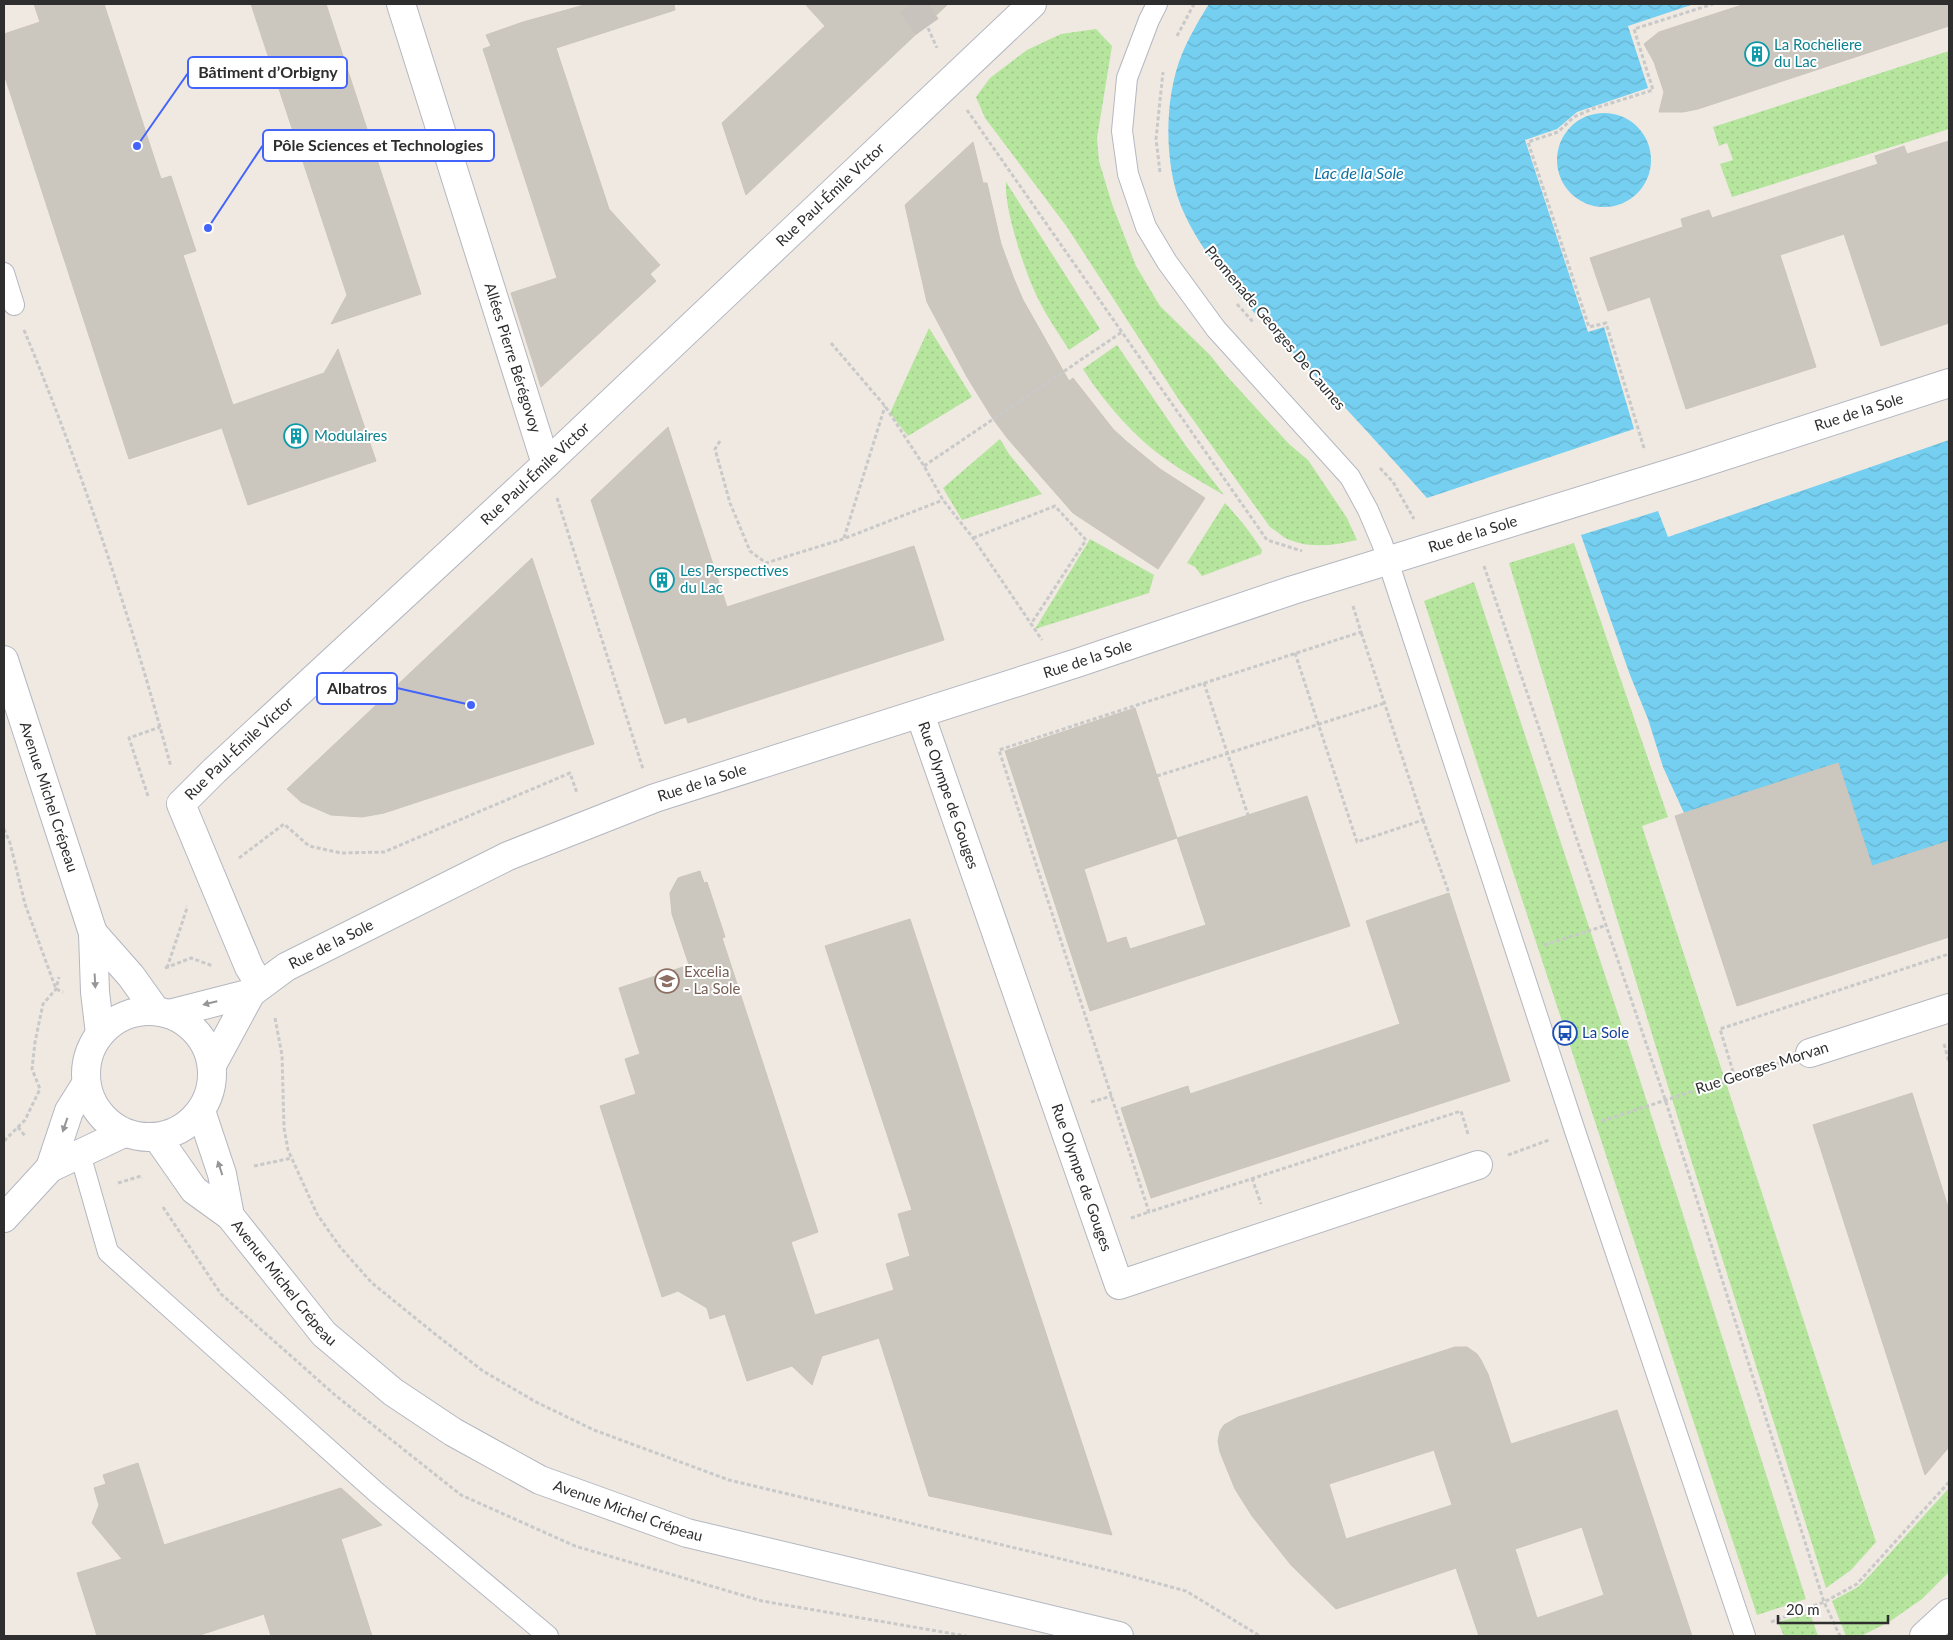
<svg xmlns="http://www.w3.org/2000/svg" width="1953" height="1640" font-family="Lato,sans-serif">
<style>
.grass{fill:url(#grass-dots)}
.water{fill:url(#water-waves)}
.building{fill:#cbc7bf;stroke:#cbc5ba;fill-rule:evenodd}
.lines{fill:none;stroke-linecap:round;stroke-linejoin:round}
.street-tunnel{stroke:#c8c4bd;stroke-width:28;stroke-dasharray:28 14;stroke-linecap:butt}
.lane-casing{stroke:#b4b7c1;stroke-width:22}
.street-casing{stroke:#b4b7c1;stroke-width:30}
.secondary-casing{stroke:#b4b7c1;stroke-width:30}
.path{stroke:#c9c9c9;stroke-width:3;stroke-dasharray:4 2.5;stroke-linecap:butt}
.lane{stroke:#fff;stroke-width:20}
.street{stroke:#fff;stroke-width:28}
.secondary{stroke:#fff;stroke-width:28}
.oneway{fill:#969696}
.labels{text-anchor:middle;stroke-width:4;stroke-linejoin:round;paint-order:stroke}
.culture-label{font-size:15px;fill:#0d838f;stroke:#fff;text-anchor:start}
.street-label{font-size:15px;fill:#2e2e2e;stroke:#fff}
.education-label{font-size:15px;fill:#785e54;stroke:#fff;text-anchor:start}
.transit-label{font-size:15px;fill:#164399;stroke:#fff;text-anchor:start}
.water-label{font-size:16px;font-style:italic;fill:#0d6fa3;stroke:#fff}
.leader{fill:none;stroke:#4264fb;stroke-width:2}
.callout-dot{fill:#4264fb;stroke:#fff;stroke-width:2}
.callout{fill:#fff;stroke:#4264fb;stroke-width:2}
.callout-label{font-size:16px;text-anchor:middle;font-weight:bold;fill:#2e2e2e}
</style>
<defs>
<pattern id="grass-dots" width="8" height="8" patternUnits="userSpaceOnUse" patternTransform="scale(1.25)"><rect width="8" height="8" fill="#b6e59e"/><path d="M2 2h.1M6 6h.1" fill="none" stroke="#9dc588" stroke-width="1.8" stroke-linecap="round"/></pattern>
<pattern id="water-waves" width="16" height="10" patternUnits="userSpaceOnUse" patternTransform="scale(1.25)"><rect width="16" height="10" fill="#75cff0"/><path d="M0 5q4-4 8 0t8 0" fill="none" stroke="#66b2ce"/></pattern>
</defs>
<rect width="100%" height="100%" fill="#efe9e1"/>
<g class="grass">
<path d="M 1096,29 L 1112,46 L 1097,138 L 1099,161 L 1112,204 L 1136,266 L 1160,306 L 1210,355 L 1225,374 L 1289,444 L 1308,460 L 1347,518 L 1357,540 C 1336,545 1312,549 1290,540 C 1283,538 1277,531 1270,527 L 1179,400 L 1067,227 L 985,118 L 976,97 L 990,78 L 1027,50 L 1061,34 Z"/>
<path d="M 1949,51 L 1949,129 L 1732,197 L 1720,164 L 1733,160 L 1727,143 L 1719,146 L 1713,127 Z"/>
<path d="M 1006,182 L 1100,329 L 1069,350 C 1057,331 1043,311 1034,290 C 1023,265 1004,208 1006,182 Z"/>
<path d="M 929,328 L 972,397 L 908,436 L 890,413 Z"/>
<path d="M 1117,345 L 1186,446 L 1224,495 C 1205,484 1185,473 1167,460 C 1136,439 1103,401 1083,369 Z"/>
<path d="M 1000,439 L 1009,454 L 1042,494 L 962,520 L 943,488 Z"/>
<path d="M 1225,503 C 1239,518 1251,533 1262,550 L 1261,554 L 1202,576 L 1195,567 L 1187,563 Z"/>
<path d="M 1090,539 L 1154,575 L 1149,593 L 1035,629 Z"/>
<path d="M 1574,543 L 1668,817 L 1642,826 L 1876,1542 L 1851,1570 L 1826,1588 L 1666,1080 L 1509,563 Z"/>
<path d="M 1474,582 L 1639,1077 L 1806,1599 L 1757,1615 L 1424,601 Z"/>
<path d="M 1949,1488 L 1949,1572 L 1922,1599 L 1889,1622 L 1861,1636 L 1846,1636 L 1832,1601 L 1858,1587 L 1873,1572 Z"/>
<path d="M 1810,1613 L 1818,1636 L 1784,1636 L 1778,1622 Z"/>
</g>
<g class="water">
<path d="M 1209,4 L 1694,4 L 1628,26 L 1648,88 L 1577,112 L 1557,129 L 1525,140 L 1588,332 L 1604,327 L 1634,429 L 1427,498 C 1388,454 1348,410 1307,367 C 1279,337 1247,308 1222,275 C 1207,253 1191,231 1181,206 C 1164,162 1164,98 1182,54 C 1189,37 1199,20 1209,4 Z"/>
<circle cx="1604" cy="160" r="47"/>
<path d="M 1949,440 L 1949,841 L 1872,866 L 1838,763 L 1684,813 L 1663,767 L 1648,719 L 1630,675 L 1581,535 L 1658,511 L 1668,537 Z"/>
</g>
<g class="building">
<path d="M 34,4 L 104,4 L 161,179 L 171,176 L 196,251 L 183,255 L 233,405 L 324,373 L 338,349 L 376,461 L 248,505 L 222,428 L 129,459 L 4,74 L 4,34 L 40,22 Z"/>
<path d="M 251,4 L 326,4 L 421,294 L 331,324 L 347,295 Z"/>
<path d="M 588,4 L 674,4 L 675,10 L 556,48 L 609,209 L 660,265 L 650,274 L 656,281 L 541,387 L 511,293 L 557,278 L 483,49 L 491,46 L 486,35 L 523,22 Z"/>
<path d="M 805,4 L 948,4 L 746,195 L 722,123 L 825,26 Z"/>
<path d="M 1745,4 L 1949,4 L 1949,26 L 1698,109 L 1683,112 L 1659,112 L 1664,92 L 1654,62 L 1644,44 L 1659,32 Z"/>
<path d="M 1949,141 L 1949,323 L 1881,346 L 1844,234 L 1780,255 L 1816,367 L 1686,409 L 1650,297 L 1608,311 L 1590,258 L 1683,227 L 1681,219 L 1709,210 L 1712,218 L 1878,164 L 1875,156 L 1904,146 L 1907,154 Z"/>
<path d="M 973,142 L 983,183 L 987,183 L 1001,244 L 1014,279 L 1023,300 L 1069,381 L 1073,378 L 1113,429 L 1126,441 L 1160,469 L 1205,498 L 1158,569 L 1073,513 L 1008,439 L 993,419 L 967,377 L 927,302 L 905,205 Z"/>
<path d="M 668,427 L 727,607 L 914,546 L 944,640 L 688,723 L 686,717 L 665,724 L 591,500 Z"/>
<path d="M 532,558 L 594,744 L 384,813 L 362,817 L 331,815 L 301,802 L 287,789 Z"/>
<path d="M 1135,708 L 1177,838 L 1307,796 L 1350,926 L 1090,1011 L 1005,751 ZM 1177,838 L 1206,925 L 1130,949 L 1126,937 L 1107,943 L 1084,869 Z"/>
<path d="M 1838,763 L 1872,866 L 1949,841 L 1949,937 L 1737,1006 L 1675,816 Z"/>
<path d="M 700,871 L 704,883 L 707,882 L 725,937 L 722,938 L 818,1232 L 791,1242 L 815,1315 L 894,1290 L 886,1264 L 910,1256 L 898,1214 L 912,1210 L 825,946 L 910,919 L 1112,1535 L 929,1496 L 879,1338 L 822,1356 L 812,1385 L 792,1366 L 747,1381 L 725,1314 L 710,1319 L 707,1308 L 678,1291 L 662,1297 L 600,1106 L 636,1094 L 625,1059 L 640,1054 L 619,988 L 689,965 L 672,914 L 670,893 L 678,878 Z"/>
<path d="M 1449,893 L 1510,1081 L 1151,1198 L 1121,1108 L 1188,1086 L 1190,1094 L 1400,1024 L 1366,921 Z"/>
<path d="M 1912,1093 L 1949,1210 L 1949,1447 L 1925,1475 L 1813,1125 Z"/>
<path d="M 1455,1347 L 1467,1347 L 1477,1354 L 1481,1360 L 1488,1374 L 1511,1444 L 1617,1410 L 1692,1636 L 1479,1636 L 1456,1568 L 1336,1609 L 1291,1565 L 1252,1516 L 1235,1489 L 1220,1452 L 1218,1441 L 1220,1431 L 1224,1425 L 1238,1417 ZM 1434,1450 L 1452,1505 L 1346,1539 L 1329,1484 ZM 1582,1527 L 1604,1595 L 1537,1618 L 1515,1549 Z"/>
<path d="M 138,1463 L 164,1545 L 341,1488 L 382,1525 L 341,1539 L 372,1636 L 271,1636 L 264,1614 L 197,1636 L 97,1636 L 77,1573 L 122,1559 L 92,1523 L 99,1505 L 94,1488 L 106,1484 L 103,1475 Z"/>
</g>
<g class="lines">
<path class="street-tunnel" d="M 911,4 L 928,28"/>
<g class="lane-casing">
<g id="lane">
<path d="M 1157,4 L 1149,20 L 1127,78 L 1122,131 L 1128,174 L 1146,227 L 1167,262 L 1216,329 L 1350,477 L 1368,510 L 1382,543 L 1575,1131 L 1745,1636"/>
<path d="M 4,273 L 14,305"/>
<path d="M 80,1154 L 108,1252 L 376,1492 L 548,1636"/>
</g>
</g>
<g class="street-casing">
<g id="street">
<path id="s1" d="M 401,4 L 546,464"/>
<path id="s2" d="M 920,714 L 1119,1285 L 1478,1165"/>
<path id="s3" d="M 260,985 L 249,967 L 181,804 L 214,771 L 546,464 L 1032,4"/>
<path d="M 169,1014 L 251,993"/>
<path d="M 1810,1053 L 1949,1008"/>
<path id="s4" d="M 212,1065 L 251,993 L 286,967 L 508,856 L 655,798 L 1077,663 L 1293,590 L 1690,467 L 1949,383"/>
<path d="M 50,1168 L 69,1111 L 86,1084"/>
<path d="M 4,1218 L 50,1168 L 124,1133"/>
</g>
</g>
<g class="secondary-casing">
<g id="secondary">
<path id="s5" d="M 4,660 L 93,933 L 95,992 L 100,1034"/>
<path d="M 93,933 L 131,976 L 156,1011"/>
<circle cx="149" cy="1074" r="63"/>
<path d="M 201,1111 L 222,1174 L 230,1216"/>
<path id="s6" d="M 157,1137 L 194,1190 L 230,1216 L 324,1334 L 393,1392 L 453,1432 L 540,1480 L 687,1533 L 1119,1636"/>
<path d="M 1924,1636 L 1949,1613"/>
</g>
</g>
<g class="path">
<path d="M 928,28 L 937,48"/>
<path d="M 1177,36 L 1194,4"/>
<path d="M 967,110 L 1267,540 L 1302,551"/>
<path d="M 1160,172 L 1156,139 L 1163,72"/>
<path d="M 1237,304 L 1253,322"/>
<path d="M 24,330 C 83,472 131,619 171,767"/>
<path d="M 831,343 L 885,406 L 924,466 L 943,500 L 973,538 L 1042,640"/>
<path d="M 720,441 L 715,449 L 730,503 L 750,551 L 766,563 L 843,539 L 943,500"/>
<path d="M 1644,448 L 1606,323 L 1589,327 L 1528,142 L 1558,132 L 1574,117 L 1592,109 L 1653,90 L 1634,29 L 1713,4"/>
<path d="M 924,466 L 1122,332"/>
<path d="M 1380,468 L 1393,482 L 1414,519"/>
<path d="M 557,498 L 643,769"/>
<path d="M 844,538 L 885,406"/>
<path d="M 973,538 L 1055,506 L 1086,540 L 1031,624"/>
<path d="M 1484,566 L 1665,1099 L 1824,1602 L 1840,1636"/>
<path d="M 1353,606 L 1361,632 L 999,750 L 1149,1212 L 1461,1111 L 1468,1134"/>
<path d="M 1295,653 L 1357,842 L 1423,820 L 1361,632"/>
<path d="M 1204,683 L 1248,815"/>
<path d="M 1157,776 L 1385,703"/>
<path d="M 148,796 L 129,738 L 160,727"/>
<path d="M 1423,820 L 1449,893"/>
<path d="M 4,829 L 10,843 L 25,904 L 56,989 L 63,992"/>
<path d="M 239,858 L 284,824 L 309,846 L 341,853 L 384,852 L 570,773 L 577,793"/>
<path d="M 1544,945 L 1607,925"/>
<path d="M 165,968 L 191,958 L 213,966"/>
<path d="M 167,968 L 187,908 L 186,906"/>
<path d="M 275,1018 L 282,1055 L 284,1128 L 288,1150 L 317,1214 L 340,1247 L 372,1283 L 435,1334 L 483,1371 L 536,1402 L 594,1430 L 729,1480 L 1116,1572 L 1186,1591 L 1260,1636"/>
<path d="M 1944,1044 L 1949,1062"/>
<path d="M 1735,1078 L 1720,1029 L 1949,954"/>
<path d="M 1091,1102 L 1112,1096"/>
<path d="M 1602,1121 L 1779,1063"/>
<path d="M 18,1127 L 25,1136"/>
<path d="M 4,1141 L 25,1120 L 40,1089 L 32,1069 L 35,1042 L 43,1004 L 56,989 L 59,977"/>
<path d="M 1508,1155 L 1549,1140"/>
<path d="M 254,1166 L 292,1158"/>
<path d="M 1252,1178 L 1261,1204"/>
<path d="M 118,1183 L 141,1176 L 142,1178"/>
<path d="M 163,1207 L 221,1294 L 335,1395 L 461,1495 L 575,1546 L 762,1601 L 966,1636"/>
<path d="M 1131,1218 L 1149,1212"/>
<path d="M 1771,1622 L 1824,1602 L 1857,1584 L 1949,1482"/>
</g>
<use href="#lane" class="lane"/>
<use href="#street" class="street"/>
<use href="#secondary" class="secondary"/>
</g>
<defs><path id="oneway-solid" d="M-6-.8H1V-3.2L6.5 0L1 3.2V.8H-6Z" transform="scale(1.25)"/></defs>
<g class="oneway">
<use href="#oneway-solid" transform="translate(95 981) rotate(87)"/>
<use href="#oneway-solid" transform="translate(210 1003) rotate(166)"/>
<use href="#oneway-solid" transform="translate(65 1125) rotate(109)"/>
<use href="#oneway-solid" transform="translate(220 1168) rotate(-108)"/>
</g>
<defs>
<g id="building-ring" transform="scale(1.25)"><circle r="9.5" fill="#fff" stroke="#0f9aa8" stroke-width="1.5"/><path d="M-4-6H4V6H1V3H-1V6H-4ZM-2.5-4.3h1.7v1.8h-1.7ZM.8-4.3h1.7v1.8H.8ZM-2.5-1h1.7V.8h-1.7ZM.8-1h1.7V.8H.8Z" fill="#0f9aa8"/></g>
<g id="university-ring" transform="scale(1.25)"><circle r="9.5" fill="#fff" stroke="#8d6e63" stroke-width="1.5"/><path d="M0-5L7-2L0 1L-7-2ZM-4 1L0 2.5L4 1V4Q0 6-4 4Z" fill="#8d6e63"/></g>
<g id="bus-ring" transform="scale(1.25)"><circle r="9.5" fill="#fff" stroke="#1a4fb4" stroke-width="1.5"/><path d="M-5-6H5V4H4V6H2V4H-2V6H-4V4H-5ZM-3.5-4V0h7V-4ZM-3.5 1.2v1.5H-2V1.2ZM2 1.2v1.5H3.5V1.2Z" fill="#1a4fb4"/></g>
</defs>
<g fill-rule="evenodd">
<use href="#building-ring" x="1757" y="54"/>
<use href="#building-ring" x="296" y="436"/>
<use href="#building-ring" x="662" y="580"/>
<use href="#university-ring" x="667" y="981"/>
<use href="#bus-ring" x="1565" y="1033"/>
</g>
<g class="labels">
<g class="culture-label">
<text x="1774" y="50">La Rocheliere<tspan x="1774" dy="17">du Lac</tspan></text>
<text x="314" y="441">Modulaires</text>
<text x="680" y="576">Les Perspectives<tspan x="680" dy="17">du Lac</tspan></text>
</g>
<g class="street-label">
<text dy="5" stroke="none"><textPath href="#s3" startOffset="1088">Rue Paul-Émile Victor</textPath></text>
<text transform="translate(1275 328) rotate(50)" y="5">Promenade Georges De Caunes</text>
<text dy="5" stroke="none"><textPath href="#s1" startOffset="371">Allées Pierre Bérégovoy</textPath></text>
<text dy="5" stroke="none"><textPath href="#s4" startOffset="1796">Rue de la Sole</textPath></text>
<text dy="5" stroke="none"><textPath href="#s3" startOffset="682">Rue Paul-Émile Victor</textPath></text>
<text dy="5" stroke="none"><textPath href="#s4" startOffset="1391">Rue de la Sole</textPath></text>
<text dy="5" stroke="none"><textPath href="#s4" startOffset="986">Rue de la Sole</textPath></text>
<text dy="5" stroke="none"><textPath href="#s3" startOffset="278">Rue Paul-Émile Victor</textPath></text>
<text dy="5" stroke="none"><textPath href="#s4" startOffset="581">Rue de la Sole</textPath></text>
<text dy="5" stroke="none"><textPath href="#s5" startOffset="144">Avenue Michel Crépeau</textPath></text>
<text dy="5" stroke="none"><textPath href="#s2" startOffset="86">Rue Olympe de Gouges</textPath></text>
<text dy="5" stroke="none"><textPath href="#s4" startOffset="176">Rue de la Sole</textPath></text>
<text transform="translate(1762 1068) rotate(-18)" y="5">Rue Georges Morvan</text>
<text dy="5" stroke="none"><textPath href="#s2" startOffset="491">Rue Olympe de Gouges</textPath></text>
<text dy="5" stroke="none"><textPath href="#s6" startOffset="195">Avenue Michel Crépeau</textPath></text>
<text dy="5" stroke="none"><textPath href="#s6" startOffset="615">Avenue Michel Crépeau</textPath></text>
</g>
<g class="education-label">
<text x="684" y="977">Excelia<tspan x="684" dy="17">- La Sole</tspan></text>
</g>
<g class="transit-label">
<text x="1582" y="1038">La Sole</text>
</g>
<g class="water-label">
<text x="1359" y="179">Lac de la Sole</text>
</g>
</g>
<path class="leader" d="M137 146L188 73M208 228L263 145M471 705L397 688"/>
<g class="callout-dot">
<circle cx="137" cy="146" r="5"/>
<circle cx="208" cy="228" r="5"/>
<circle cx="471" cy="705" r="5"/>
</g>
<g class="callout">
<rect x="188" y="57" width="159" height="31" rx="5"/>
<rect x="263" y="130" width="231" height="31" rx="5"/>
<rect x="317" y="673" width="80" height="31" rx="5"/>
</g>
<g class="callout-label">
<text x="268" y="78">Bâtiment d’Orbigny</text>
<text x="378" y="151">Pôle Sciences et Technologies</text>
<text x="357" y="694">Albatros</text>
</g>
<rect width="1953" height="1640" fill="none" stroke="#2e2e2e" stroke-width="10"/>
<path d="M1778 1615v8h110v-8" fill="none" stroke="#2e2e2e" stroke-width="2.5"/>
<text x="1786" y="1615" font-size="15" fill="#2e2e2e" stroke="#ffffff" stroke-width="4" paint-order="stroke">20 m</text>
</svg>
